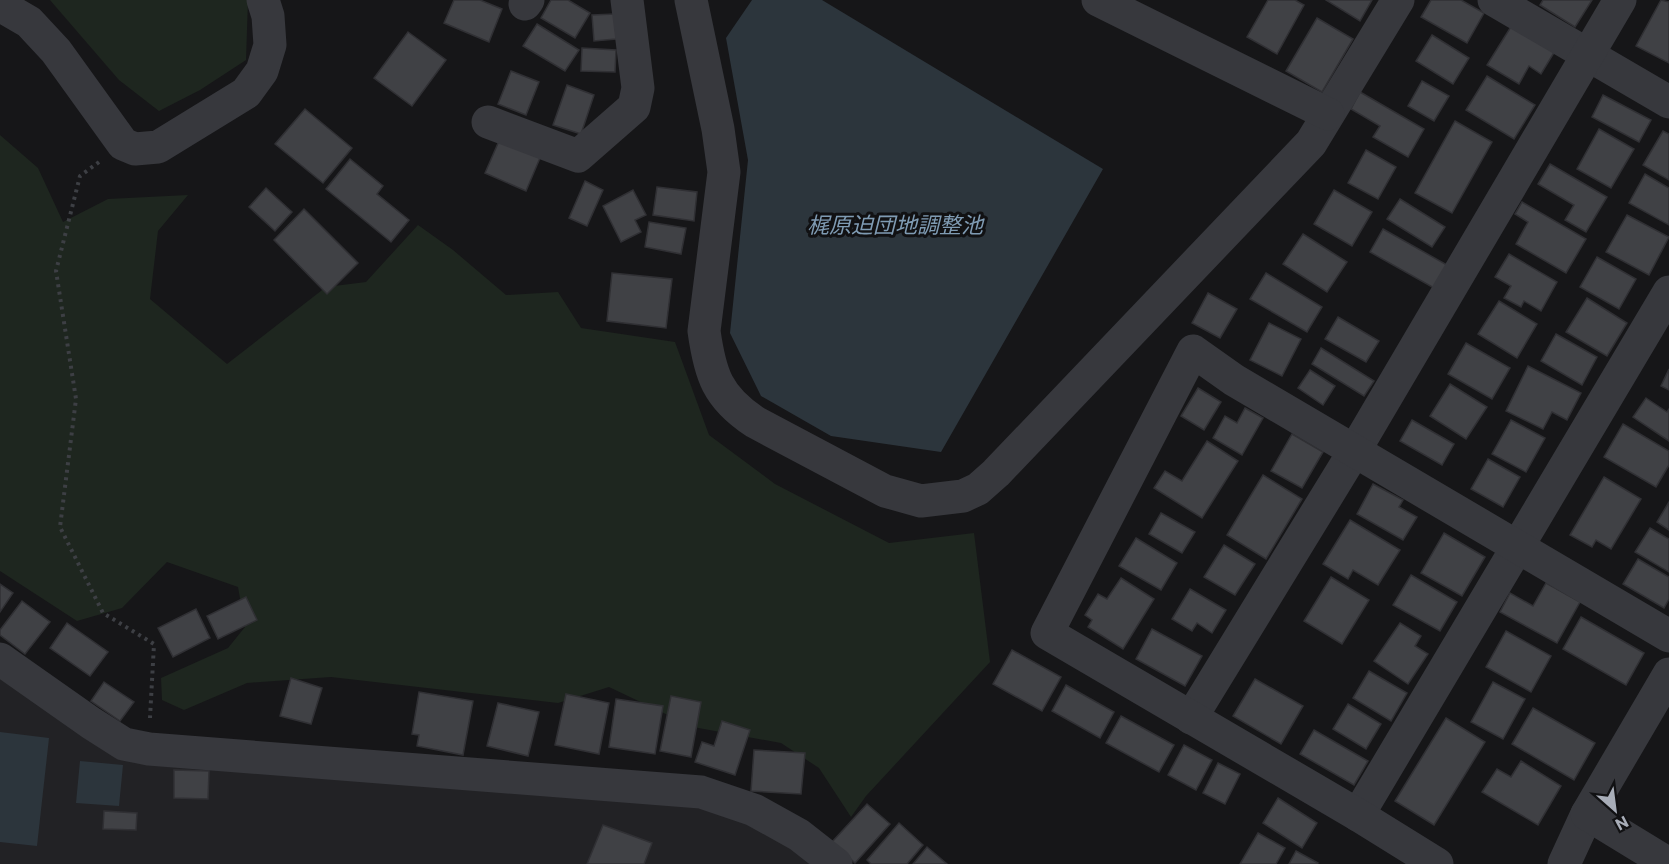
<svg xmlns="http://www.w3.org/2000/svg" width="1669" height="864" font-family="Commissioner,'Noto Sans JP',sans-serif">
<style>
.built{fill:#222225}
.green{fill:#1e261f}
.water{fill:#2c353c}
.building{fill:#404145;stroke:#303034;stroke-width:1.5}
.lines{fill:none;stroke-linecap:round;stroke-linejoin:round}
.path{stroke:#3d3f44;stroke-width:4;stroke-dasharray:3 4.5;stroke-linecap:butt}
.minor{stroke:#37383d;stroke-width:33}
.tertiary{stroke:#37383d;stroke-width:33}
.labels{text-anchor:middle;stroke-width:6;stroke-linejoin:round;paint-order:stroke}
.water-label{font-size:22px;font-style:italic;fill:#7f9bb3;stroke:#111113}
</style>
<rect width="100%" height="100%" fill="#161618"/>
<path class="built" d="M 0,676 L 117,754 L 704,807 L 742,817 L 816,864 L 0,864 Z"/>
<g class="green">
<path d="M 50,0 L 248,0 L 246,60 L 200,90 L 159,111 L 119,80 Z"/>
<path d="M 0,135 L 38,168 L 63,222 L 108,199 L 188,195 L 158,231 L 150,299 L 227,364 L 326,287 L 366,282 L 418,225 L 453,250 L 506,295 L 558,292 L 581,328 L 675,342 L 709,435 L 775,484 L 889,543 L 974,533 L 990,662 L 866,796 L 851,817 L 819,768 L 781,743 L 693,727 L 609,687 L 558,703 L 331,677 L 247,683 L 184,710 L 162,700 L 161,678 L 228,648 L 245,627 L 238,587 L 167,562 L 122,608 L 77,621 L 0,571 Z"/>
</g>
<g class="water">
<path d="M 752,0 L 822,0 L 1103,169 L 941,452 L 831,436 L 761,396 L 730,333 L 748,160 L 726,38 Z"/>
<path d="M 0,732 L 49,738 L 37,846 L 0,842 Z"/>
<path d="M 80,761 L 123,765 L 119,806 L 76,803 Z"/>
</g>
<g class="building">
<path d="M 454,0 L 480,0 L 502,9 L 489,42 L 444,23 Z"/>
<path d="M 551,0 L 568,0 L 590,13 L 575,38 L 541,18 Z"/>
<path d="M 1268,0 L 1295,0 L 1304,5 L 1277,54 L 1247,37 Z"/>
<path d="M 1326,0 L 1372,0 L 1360,21 Z"/>
<path d="M 1431,0 L 1461,0 L 1484,13 L 1467,43 L 1421,17 Z"/>
<path d="M 1543,0 L 1592,0 L 1575,27 L 1540,5 Z"/>
<path d="M 1661,0 L 1669,2 L 1669,63 L 1636,46 Z"/>
<path d="M 615,14 L 616,39 L 594,41 L 592,15 Z"/>
<path d="M 1317,18 L 1353,39 L 1322,92 L 1286,71 Z"/>
<path d="M 537,24 L 579,50 L 565,71 L 523,46 Z"/>
<path d="M 1512,25 L 1555,51 L 1541,74 L 1529,66 L 1519,84 L 1487,65 Z"/>
<path d="M 408,32 L 446,60 L 412,106 L 374,78 Z"/>
<path d="M 1432,35 L 1469,58 L 1453,84 L 1416,61 Z"/>
<path d="M 582,48 L 616,50 L 615,72 L 581,71 Z"/>
<path d="M 511,71 L 539,82 L 526,115 L 498,104 Z"/>
<path d="M 1487,76 L 1535,105 L 1514,139 L 1466,110 Z"/>
<path d="M 1422,81 L 1449,96 L 1434,121 L 1408,106 Z"/>
<path d="M 567,85 L 594,95 L 581,134 L 553,125 Z"/>
<path d="M 1360,92 L 1424,129 L 1408,157 L 1373,137 L 1380,126 L 1351,109 Z"/>
<path d="M 1603,95 L 1651,120 L 1639,142 L 1592,117 Z"/>
<path d="M 305,109 L 352,148 L 323,183 L 275,144 Z"/>
<path d="M 1455,121 L 1492,142 L 1452,213 L 1415,193 Z"/>
<path d="M 1599,129 L 1634,149 L 1611,188 L 1577,169 Z"/>
<path d="M 1663,131 L 1669,134 L 1669,180 L 1643,165 Z"/>
<path d="M 499,141 L 540,158 L 526,191 L 485,173 Z"/>
<path d="M 1366,150 L 1396,167 L 1378,199 L 1348,183 Z"/>
<path d="M 350,159 L 383,186 L 377,194 L 409,220 L 391,242 L 326,189 Z"/>
<path d="M 1550,164 L 1607,197 L 1586,232 L 1565,220 L 1574,205 L 1538,184 Z"/>
<path d="M 1645,174 L 1669,188 L 1669,225 L 1629,203 Z"/>
<path d="M 585,181 L 603,190 L 587,226 L 569,218 Z"/>
<path d="M 657,187 L 697,192 L 694,221 L 653,215 Z"/>
<path d="M 266,188 L 292,212 L 275,231 L 249,207 Z"/>
<path d="M 633,190 L 646,215 L 635,220 L 641,232 L 621,242 L 603,206 Z"/>
<path d="M 1334,190 L 1372,212 L 1352,246 L 1314,224 Z"/>
<path d="M 1400,199 L 1445,227 L 1432,247 L 1387,219 Z"/>
<path d="M 1522,202 L 1586,239 L 1566,273 L 1516,244 L 1528,222 L 1515,214 Z"/>
<path d="M 304,209 L 358,263 L 327,294 L 274,240 Z"/>
<path d="M 1627,215 L 1669,237 L 1649,275 L 1606,252 Z"/>
<path d="M 649,222 L 686,228 L 681,254 L 645,247 Z"/>
<path d="M 1383,229 L 1447,265 L 1434,288 L 1370,252 Z"/>
<path d="M 1303,234 L 1347,262 L 1327,292 L 1283,264 Z"/>
<path d="M 1509,254 L 1557,282 L 1541,311 L 1524,301 L 1521,307 L 1504,298 L 1511,286 L 1495,277 Z"/>
<path d="M 1597,257 L 1636,279 L 1619,309 L 1580,287 Z"/>
<path d="M 612,273 L 672,279 L 666,328 L 607,321 Z"/>
<path d="M 1266,273 L 1322,307 L 1307,332 L 1250,299 Z"/>
<path d="M 1208,293 L 1237,309 L 1220,338 L 1192,323 Z"/>
<path d="M 1587,298 L 1627,323 L 1607,356 L 1566,332 Z"/>
<path d="M 1499,301 L 1537,324 L 1517,358 L 1478,334 Z"/>
<path d="M 1338,317 L 1379,341 L 1366,362 L 1325,339 Z"/>
<path d="M 1269,323 L 1301,339 L 1282,376 L 1250,360 Z"/>
<path d="M 1556,334 L 1597,357 L 1582,385 L 1541,361 Z"/>
<path d="M 1466,343 L 1510,368 L 1492,399 L 1448,374 Z"/>
<path d="M 1321,348 L 1374,381 L 1364,396 L 1312,364 Z"/>
<path d="M 1528,366 L 1581,393 L 1567,420 L 1552,412 L 1543,429 L 1506,411 Z"/>
<path d="M 1669,369 L 1669,390 L 1661,386 Z"/>
<path d="M 1310,370 L 1335,386 L 1323,405 L 1298,388 Z"/>
<path d="M 1450,384 L 1487,407 L 1466,439 L 1430,416 Z"/>
<path d="M 1198,388 L 1221,402 L 1204,430 L 1181,416 Z"/>
<path d="M 1646,398 L 1667,412 L 1669,409 L 1669,441 L 1633,417 Z"/>
<path d="M 1245,408 L 1263,418 L 1242,455 L 1213,438 L 1225,416 L 1237,423 Z"/>
<path d="M 1412,420 L 1454,444 L 1442,465 L 1400,441 Z"/>
<path d="M 1511,420 L 1545,438 L 1526,472 L 1492,454 Z"/>
<path d="M 1623,424 L 1669,451 L 1669,465 L 1656,487 L 1604,457 Z"/>
<path d="M 1292,434 L 1323,452 L 1302,488 L 1271,471 Z"/>
<path d="M 1207,441 L 1238,461 L 1202,518 L 1154,488 L 1165,471 L 1182,481 Z"/>
<path d="M 1488,459 L 1520,477 L 1503,507 L 1471,489 Z"/>
<path d="M 1263,475 L 1302,499 L 1266,559 L 1227,535 Z"/>
<path d="M 1604,477 L 1641,499 L 1611,549 L 1596,540 L 1592,547 L 1570,535 Z"/>
<path d="M 1373,484 L 1403,500 L 1399,507 L 1417,517 L 1403,540 L 1357,514 Z"/>
<path d="M 1669,502 L 1669,530 L 1657,522 Z"/>
<path d="M 1161,513 L 1195,532 L 1182,553 L 1149,534 Z"/>
<path d="M 1350,520 L 1400,550 L 1378,585 L 1353,570 L 1348,579 L 1323,564 Z"/>
<path d="M 1650,528 L 1669,539 L 1669,572 L 1635,552 Z"/>
<path d="M 1444,533 L 1485,557 L 1462,596 L 1421,573 Z"/>
<path d="M 1136,538 L 1177,563 L 1161,590 L 1119,566 Z"/>
<path d="M 1224,545 L 1255,564 L 1235,595 L 1204,577 Z"/>
<path d="M 1638,559 L 1669,577 L 1669,599 L 1664,608 L 1623,584 Z"/>
<path d="M 1411,575 L 1457,602 L 1440,631 L 1393,605 Z"/>
<path d="M 1331,577 L 1369,600 L 1342,644 L 1304,621 Z"/>
<path d="M 1121,578 L 1154,599 L 1123,649 L 1088,627 L 1092,620 L 1085,615 L 1098,594 L 1107,599 Z"/>
<path d="M 1546,583 L 1580,602 L 1557,643 L 1500,612 L 1510,593 L 1533,606 Z"/>
<path d="M 0,584 L 13,593 L 0,612 Z"/>
<path d="M 1190,589 L 1226,610 L 1212,633 L 1197,623 L 1192,631 L 1172,619 Z"/>
<path d="M 246,597 L 257,620 L 218,639 L 207,616 Z"/>
<path d="M 22,601 L 50,622 L 25,654 L 0,635 L 0,630 Z"/>
<path d="M 196,609 L 210,638 L 173,657 L 158,628 Z"/>
<path d="M 1581,617 L 1644,653 L 1626,685 L 1563,649 Z"/>
<path d="M 67,623 L 108,652 L 90,676 L 50,648 Z"/>
<path d="M 1400,623 L 1421,636 L 1415,646 L 1428,654 L 1408,684 L 1374,661 Z"/>
<path d="M 1152,629 L 1202,656 L 1185,686 L 1136,659 Z"/>
<path d="M 1506,631 L 1551,656 L 1531,692 L 1486,667 Z"/>
<path d="M 1012,650 L 1061,677 L 1042,711 L 993,684 Z"/>
<path d="M 1369,671 L 1407,693 L 1391,721 L 1353,698 Z"/>
<path d="M 291,678 L 322,688 L 311,724 L 280,716 Z"/>
<path d="M 1255,679 L 1303,706 L 1281,744 L 1233,716 Z"/>
<path d="M 104,682 L 134,702 L 120,721 L 91,701 Z"/>
<path d="M 1493,682 L 1525,699 L 1503,739 L 1471,722 Z"/>
<path d="M 1066,685 L 1114,712 L 1100,738 L 1052,711 Z"/>
<path d="M 419,692 L 473,701 L 463,755 L 417,746 L 419,735 L 412,734 Z"/>
<path d="M 566,694 L 609,703 L 599,754 L 555,745 Z"/>
<path d="M 671,696 L 701,702 L 691,757 L 660,751 Z"/>
<path d="M 616,699 L 663,706 L 655,754 L 609,747 Z"/>
<path d="M 498,703 L 539,712 L 528,756 L 487,746 Z"/>
<path d="M 1348,704 L 1381,724 L 1366,749 L 1333,729 Z"/>
<path d="M 1533,708 L 1595,743 L 1574,780 L 1512,744 Z"/>
<path d="M 1121,716 L 1174,745 L 1159,772 L 1106,743 Z"/>
<path d="M 1446,718 L 1485,742 L 1434,825 L 1395,801 Z"/>
<path d="M 722,721 L 750,730 L 735,775 L 695,762 L 702,742 L 714,746 Z"/>
<path d="M 1314,730 L 1368,761 L 1354,785 L 1300,754 Z"/>
<path d="M 1184,745 L 1212,760 L 1196,790 L 1168,775 Z"/>
<path d="M 754,750 L 805,753 L 801,794 L 751,791 Z"/>
<path d="M 1521,761 L 1561,786 L 1538,825 L 1482,792 L 1497,769 L 1511,777 Z"/>
<path d="M 1218,763 L 1240,774 L 1225,804 L 1203,793 Z"/>
<path d="M 174,770 L 209,771 L 208,799 L 174,798 Z"/>
<path d="M 1278,798 L 1317,823 L 1302,848 L 1263,823 Z"/>
<path d="M 867,804 L 890,824 L 855,863 L 832,842 Z"/>
<path d="M 104,811 L 137,813 L 136,830 L 103,829 Z"/>
<path d="M 899,823 L 923,845 L 907,864 L 871,864 L 867,860 Z"/>
<path d="M 603,825 L 652,843 L 644,864 L 587,864 Z"/>
<path d="M 1258,833 L 1285,848 L 1276,864 L 1240,864 Z"/>
<path d="M 927,847 L 947,864 L 913,864 Z"/>
<path d="M 1296,851 L 1318,863 L 1317,864 L 1289,864 Z"/>
</g>
<g class="lines">
<path class="path" d="M 99,162 L 80,176 L 56,271 L 76,399 L 60,527 L 103,613 L 154,644 L 150,718"/>
<g class="minor">
<path d="M 691,0 L 718,129 L 724,172 L 704,331 C 710,374 717,397 755,422 L 885,491 L 921,501 L 963,496 L 978,489 L 996,473 L 1311,143 L 1398,0"/>
<path d="M 1098,0 L 1328,114"/>
<path d="M 1494,0 L 1669,102"/>
<path d="M 525,4 L 528,0"/>
<path d="M 0,5 L 29,22 L 56,51 L 123,144 L 135,149 L 158,147 L 246,93 L 262,71 L 270,45 L 268,16 L 263,0"/>
<path d="M 488,122 L 578,156 L 634,107 L 638,88 L 627,0"/>
<path d="M 0,659 L 91,723 L 124,744 L 149,749 L 701,792 L 754,810 L 799,835 L 836,864"/>
<path d="M 1191,718 L 1355,450 L 1620,0"/>
<path d="M 1358,815 L 1669,292"/>
<path d="M 1437,864 L 1358,815 L 1047,633 L 1193,351 L 1234,380 L 1669,636"/>
<path d="M 1564,864 L 1587,814"/>
</g>
<path class="tertiary" d="M 1669,674 L 1587,814 L 1669,864"/>
</g>
<g class="labels">
<g class="water-label">
<text x="895" y="233">梶原迫団地調整池</text>
</g>
</g>
<g transform="translate(1615 810) rotate(152)" stroke="#111113" stroke-width="4.5" paint-order="stroke">
<path d="M0-4.5L10 22L0 15L-10 22Z" fill="#a8adb8"/>
<text y="-9" font-size="16" font-weight="bold" text-anchor="middle" fill="#a8adb8">N</text>
</g>
</svg>
